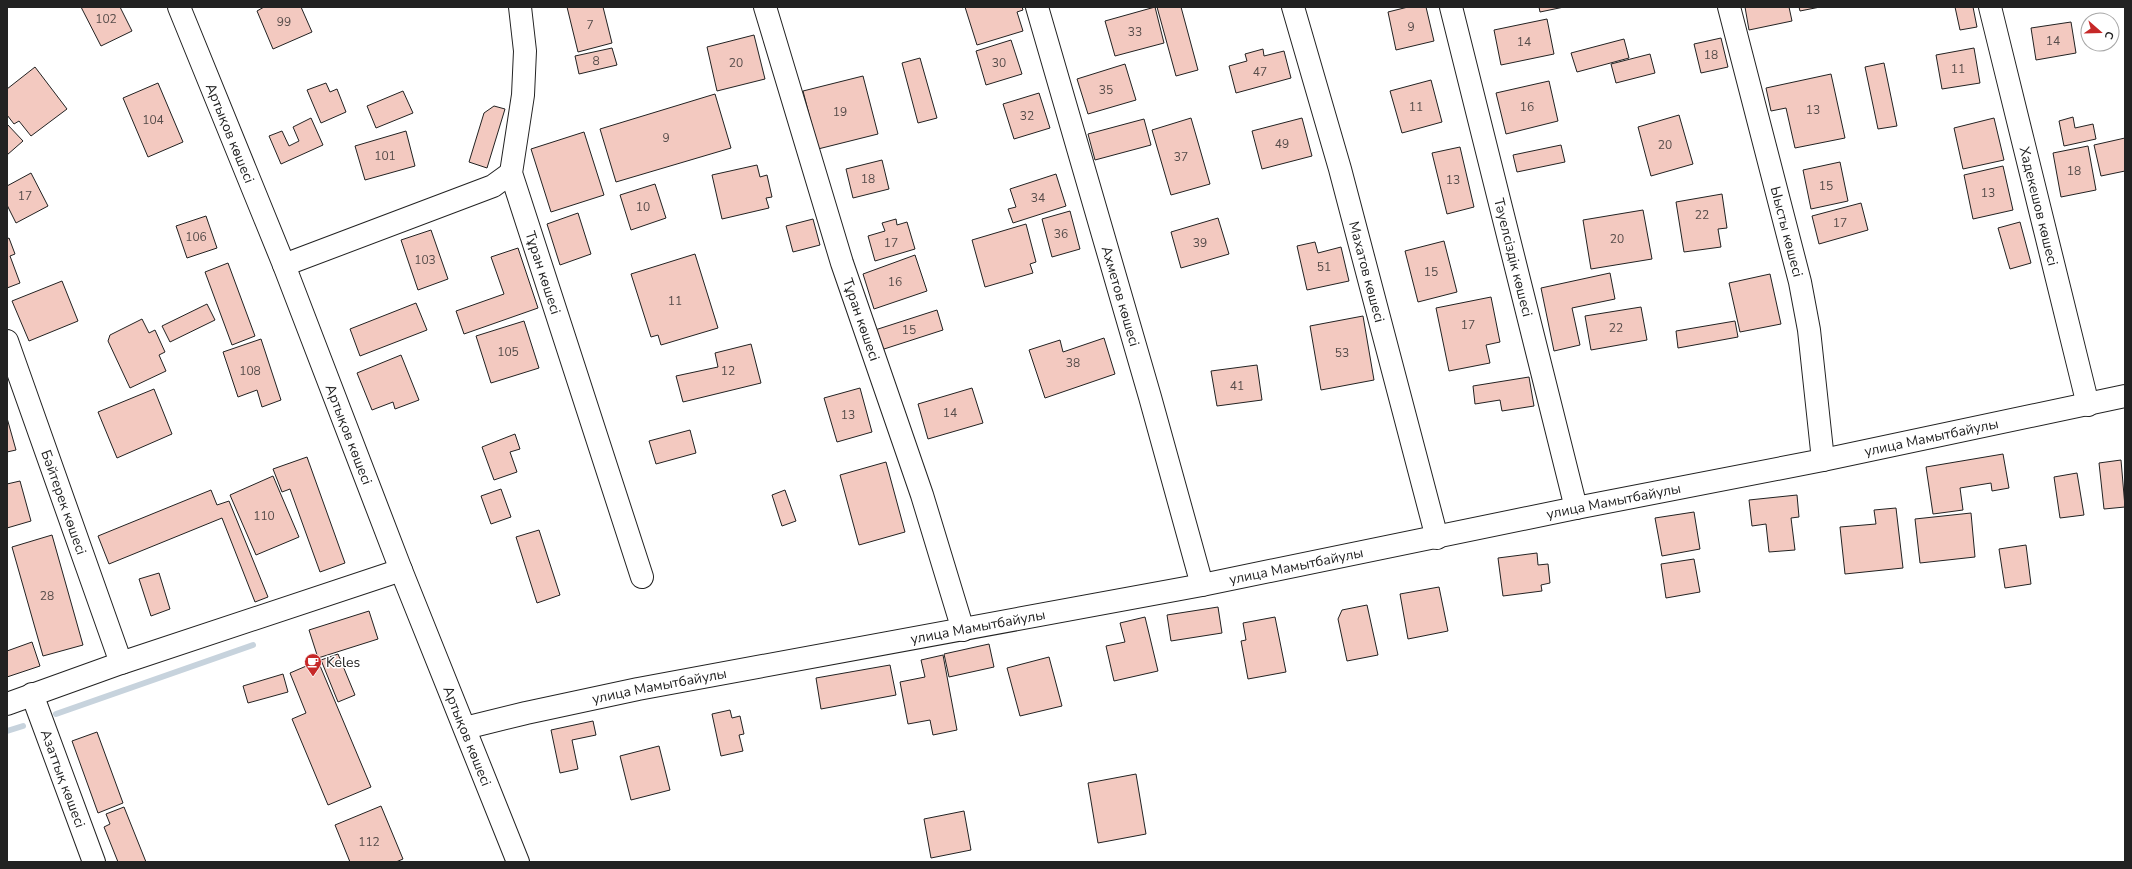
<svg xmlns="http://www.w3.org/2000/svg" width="2132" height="869" font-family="'Nunito Sans',sans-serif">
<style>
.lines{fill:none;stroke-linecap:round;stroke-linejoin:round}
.stream{stroke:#c7d3dd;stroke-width:6}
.building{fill:#f3c9c0;stroke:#222}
.minor-casing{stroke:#222;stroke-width:24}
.highway-casing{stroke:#222;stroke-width:24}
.minor{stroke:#fff;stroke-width:22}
.highway{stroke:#fff;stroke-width:22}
.labels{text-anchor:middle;stroke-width:3;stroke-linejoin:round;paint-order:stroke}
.number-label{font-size:12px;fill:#564c4a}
.street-label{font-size:14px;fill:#222;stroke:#fff}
.poi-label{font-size:14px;fill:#222;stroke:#fff;text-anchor:start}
</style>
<rect width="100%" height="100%" fill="#fff"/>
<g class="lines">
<g class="stream">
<path d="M 56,714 L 253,645"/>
<path d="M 7,731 L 23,726"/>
</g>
</g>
<g class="building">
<path d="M 81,7 L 120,7 L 132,31 L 101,46 Z"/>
<path d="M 301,7 L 312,32 L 273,49 L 257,11 L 264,7 Z"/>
<path d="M 567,7 L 603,7 L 612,43 L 578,52 Z"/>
<path d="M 965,7 L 1022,7 L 1023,10 L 1017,12 L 1023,31 L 977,45 Z"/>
<path d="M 1155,7 L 1164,43 L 1115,56 L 1105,21 Z"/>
<path d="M 1157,7 L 1181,7 L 1198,70 L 1176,76 Z"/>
<path d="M 1426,7 L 1434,41 L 1396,50 L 1388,12 L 1408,7 Z"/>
<path d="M 1539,7 L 1564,7 L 1540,12 Z"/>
<path d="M 1745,7 L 1789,7 L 1792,21 L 1749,30 Z"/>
<path d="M 1799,7 L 1820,7 L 1800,11 Z"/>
<path d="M 1955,7 L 1973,7 L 1977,27 L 1960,30 Z"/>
<path d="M 1547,19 L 1554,54 L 1501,65 L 1494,30 Z"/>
<path d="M 2071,22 L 2076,53 L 2036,60 L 2031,28 Z"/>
<path d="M 754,35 L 765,79 L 717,91 L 707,47 Z"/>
<path d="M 1721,38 L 1728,67 L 1701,73 L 1694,44 Z"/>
<path d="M 1624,39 L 1629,58 L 1577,72 L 1571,53 Z"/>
<path d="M 1011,40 L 1022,74 L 986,85 L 976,51 Z"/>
<path d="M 612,48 L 617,65 L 579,74 L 575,56 Z"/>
<path d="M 1974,48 L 1980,83 L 1942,89 L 1936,55 Z"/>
<path d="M 1263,49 L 1264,56 L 1284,51 L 1291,78 L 1236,93 L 1229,66 L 1247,61 L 1245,54 Z"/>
<path d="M 1650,54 L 1655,73 L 1616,83 L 1611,64 Z"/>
<path d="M 920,58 L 937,118 L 918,123 L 902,63 Z"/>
<path d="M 1884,63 L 1897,126 L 1878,129 L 1865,67 Z"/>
<path d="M 1125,64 L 1136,100 L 1088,114 L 1077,79 Z"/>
<path d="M 35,67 L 67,109 L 31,136 L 19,121 L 14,124 L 7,115 L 7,89 Z"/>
<path d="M 1831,74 L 1845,138 L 1795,148 L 1786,108 L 1771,111 L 1766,88 Z"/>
<path d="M 863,76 L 878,134 L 818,149 L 803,91 Z"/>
<path d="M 1431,80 L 1442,122 L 1402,133 L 1390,91 Z"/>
<path d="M 1549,81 L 1558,121 L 1506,134 L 1496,93 Z"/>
<path d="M 158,83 L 183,142 L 148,157 L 123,98 Z"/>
<path d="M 326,83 L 330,92 L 337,89 L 346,112 L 321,123 L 307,90 Z"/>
<path d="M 403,91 L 413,113 L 376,128 L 367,106 Z"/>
<path d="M 1039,93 L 1050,128 L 1014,139 L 1003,104 Z"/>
<path d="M 715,94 L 731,148 L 616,182 L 600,129 Z"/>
<path d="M 494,106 L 505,109 L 487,168 L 469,162 L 484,113 Z"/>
<path d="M 1679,115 L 1693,164 L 1651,176 L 1638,127 Z"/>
<path d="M 2073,117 L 2075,128 L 2093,124 L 2096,139 L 2064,146 L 2059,121 Z"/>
<path d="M 311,118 L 323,145 L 281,164 L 269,136 L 282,131 L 289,146 L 299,141 L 293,127 Z"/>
<path d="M 1191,118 L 1210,184 L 1171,195 L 1152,130 Z"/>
<path d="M 1302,118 L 1312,156 L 1262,169 L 1252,131 Z"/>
<path d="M 1994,118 L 2004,160 L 1963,169 L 1954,128 Z"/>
<path d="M 1144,119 L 1151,145 L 1095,160 L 1088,134 Z"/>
<path d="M 7,124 L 23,141 L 7,155 Z"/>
<path d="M 406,131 L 415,166 L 365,180 L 355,146 Z"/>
<path d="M 584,132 L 604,195 L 551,212 L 531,149 Z"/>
<path d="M 2125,138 L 2125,171 L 2101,176 L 2094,145 Z"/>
<path d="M 1561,145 L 1565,162 L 1517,172 L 1513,155 Z"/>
<path d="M 2088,146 L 2096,190 L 2061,197 L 2053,153 Z"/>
<path d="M 1460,147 L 1474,207 L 1447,214 L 1432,153 Z"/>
<path d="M 882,160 L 889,189 L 853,198 L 846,169 Z"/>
<path d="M 1840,162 L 1848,201 L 1811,209 L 1803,170 Z"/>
<path d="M 757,165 L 760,177 L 767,175 L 772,197 L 766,198 L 769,208 L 722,219 L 712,175 Z"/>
<path d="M 2003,166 L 2013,210 L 1973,219 L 1964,175 Z"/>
<path d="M 31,173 L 48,206 L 16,223 L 7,205 L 7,186 Z"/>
<path d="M 1056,174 L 1066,206 L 1013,223 L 1008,209 L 1016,207 L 1010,189 Z"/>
<path d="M 655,184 L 666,218 L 631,230 L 620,195 Z"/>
<path d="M 1722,194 L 1727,228 L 1718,229 L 1721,247 L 1684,252 L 1676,202 Z"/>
<path d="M 1861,203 L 1868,230 L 1819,244 L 1812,216 Z"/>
<path d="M 1643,210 L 1652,259 L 1591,269 L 1583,220 Z"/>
<path d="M 1070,211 L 1080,249 L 1052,257 L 1042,219 Z"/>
<path d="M 578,213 L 591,254 L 560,265 L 547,224 Z"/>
<path d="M 206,216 L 217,248 L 187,258 L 176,226 Z"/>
<path d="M 1218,218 L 1229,254 L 1181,268 L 1171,232 Z"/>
<path d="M 813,219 L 820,245 L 793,252 L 786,226 Z"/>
<path d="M 896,219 L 897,225 L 907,222 L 915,249 L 875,261 L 868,236 L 885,231 L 882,223 Z"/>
<path d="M 2020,222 L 2031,263 L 2010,269 L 1998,228 Z"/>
<path d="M 1026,224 L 1036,262 L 1030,264 L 1033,273 L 985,287 L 972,240 Z"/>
<path d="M 431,230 L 448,279 L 418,290 L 401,240 Z"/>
<path d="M 9,238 L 15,254 L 10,256 L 20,283 L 7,288 L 7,239 Z"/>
<path d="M 1444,241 L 1457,292 L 1418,302 L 1405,251 Z"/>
<path d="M 1315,242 L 1318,253 L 1341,247 L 1349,281 L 1307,290 L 1297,246 Z"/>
<path d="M 518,248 L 538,308 L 464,334 L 456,311 L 504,294 L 491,257 Z"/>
<path d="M 695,254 L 718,328 L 661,345 L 658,335 L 651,337 L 631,274 Z"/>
<path d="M 915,255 L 927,291 L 874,309 L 863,274 Z"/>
<path d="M 228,263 L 255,336 L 232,345 L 205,272 Z"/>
<path d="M 1610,273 L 1615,299 L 1572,308 L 1580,345 L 1554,351 L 1541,288 Z"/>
<path d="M 1770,274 L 1781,324 L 1740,332 L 1729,283 Z"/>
<path d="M 62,281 L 78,321 L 29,341 L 12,301 Z"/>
<path d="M 1491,297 L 1500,342 L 1486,345 L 1490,363 L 1449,371 L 1436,308 Z"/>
<path d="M 416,303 L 427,330 L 360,356 L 350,329 Z"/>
<path d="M 207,304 L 215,320 L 170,342 L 162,326 Z"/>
<path d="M 1641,307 L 1647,340 L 1591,350 L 1585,316 Z"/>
<path d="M 937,310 L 943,330 L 881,350 L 875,330 Z"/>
<path d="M 1363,316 L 1374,380 L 1321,390 L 1310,326 Z"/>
<path d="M 142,319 L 149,333 L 155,330 L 165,352 L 159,355 L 166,371 L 130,388 L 108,341 L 110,335 Z"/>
<path d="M 524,321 L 539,368 L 491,383 L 476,336 Z"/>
<path d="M 1735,321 L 1738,337 L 1678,348 L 1676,331 Z"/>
<path d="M 1104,338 L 1115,374 L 1045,398 L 1029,350 L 1060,340 L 1063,352 Z"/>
<path d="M 261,339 L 281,400 L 262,407 L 257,390 L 238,397 L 223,352 Z"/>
<path d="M 751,344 L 761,383 L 683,402 L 676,376 L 718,367 L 715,353 Z"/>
<path d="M 401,355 L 419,400 L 395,409 L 393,402 L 372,410 L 357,373 Z"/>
<path d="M 1257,365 L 1262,400 L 1217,406 L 1211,371 Z"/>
<path d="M 1529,377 L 1534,406 L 1502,411 L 1500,400 L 1475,404 L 1473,386 Z"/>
<path d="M 860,388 L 872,432 L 837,442 L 824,398 Z"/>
<path d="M 972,388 L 983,423 L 928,439 L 918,404 Z"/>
<path d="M 154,389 L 172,434 L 117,458 L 98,412 Z"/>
<path d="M 7,418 L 16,450 L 7,452 Z"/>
<path d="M 690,430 L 696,453 L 656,464 L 649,441 Z"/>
<path d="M 515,434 L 520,449 L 510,452 L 517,472 L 494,480 L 482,447 Z"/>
<path d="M 2003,454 L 2009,488 L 1992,491 L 1991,483 L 1960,488 L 1963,510 L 1933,514 L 1926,467 Z"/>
<path d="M 307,457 L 345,563 L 320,572 L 290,489 L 282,492 L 273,469 Z"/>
<path d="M 2121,460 L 2125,507 L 2104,509 L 2099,463 Z"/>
<path d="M 886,462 L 905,532 L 859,545 L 840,475 Z"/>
<path d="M 2077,473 L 2084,515 L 2060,518 L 2054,477 Z"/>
<path d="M 273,476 L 299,537 L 256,555 L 230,495 Z"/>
<path d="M 20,481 L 31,521 L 7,528 L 7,484 Z"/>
<path d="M 501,489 L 511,517 L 491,524 L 481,496 Z"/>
<path d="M 211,490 L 217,505 L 229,501 L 268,597 L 255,602 L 222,518 L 109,564 L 98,536 Z"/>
<path d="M 785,490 L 796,521 L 782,526 L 772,495 Z"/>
<path d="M 1797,495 L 1799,517 L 1791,518 L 1795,550 L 1769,552 L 1766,524 L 1752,526 L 1749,500 Z"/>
<path d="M 1896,508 L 1903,568 L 1845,574 L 1840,527 L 1876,524 L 1874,510 Z"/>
<path d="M 1694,512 L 1700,549 L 1662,556 L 1655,518 Z"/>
<path d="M 1971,513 L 1975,557 L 1920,563 L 1915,519 Z"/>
<path d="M 539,530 L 560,595 L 537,603 L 516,537 Z"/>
<path d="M 52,535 L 83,645 L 43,656 L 12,547 Z"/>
<path d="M 2026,545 L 2031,584 L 2005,588 L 1999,549 Z"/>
<path d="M 1537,553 L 1538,565 L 1548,564 L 1550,583 L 1541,585 L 1542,591 L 1503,596 L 1498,558 Z"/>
<path d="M 1694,559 L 1700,592 L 1666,598 L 1661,564 Z"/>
<path d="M 159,573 L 170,609 L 151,616 L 139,579 Z"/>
<path d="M 1439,587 L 1448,631 L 1408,639 L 1400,594 Z"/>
<path d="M 1367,605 L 1378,655 L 1347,661 L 1338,619 L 1342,610 Z"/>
<path d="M 1218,607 L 1222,633 L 1171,641 L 1167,615 Z"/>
<path d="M 369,611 L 378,639 L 318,658 L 309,630 Z"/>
<path d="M 1145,617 L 1158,671 L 1114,681 L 1106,646 L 1125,642 L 1120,623 Z"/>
<path d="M 1275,617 L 1286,672 L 1248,679 L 1241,641 L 1246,640 L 1243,623 Z"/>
<path d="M 32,642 L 40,666 L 7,677 L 7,651 Z"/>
<path d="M 989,644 L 994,667 L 949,677 L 944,654 Z"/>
<path d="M 338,654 L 355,695 L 338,702 L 321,660 Z"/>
<path d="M 943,655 L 957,730 L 933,735 L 930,720 L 908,724 L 900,682 L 925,677 L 921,660 Z"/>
<path d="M 1049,657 L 1062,706 L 1020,716 L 1007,668 Z"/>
<path d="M 318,661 L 371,787 L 328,805 L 292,719 L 306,713 L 290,673 Z"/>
<path d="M 890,665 L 896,695 L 821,709 L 816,678 Z"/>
<path d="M 283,674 L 288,692 L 248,703 L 243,686 Z"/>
<path d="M 730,710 L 732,718 L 740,716 L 744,734 L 739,735 L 743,751 L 721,756 L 712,714 Z"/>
<path d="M 593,721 L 596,735 L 572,740 L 578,769 L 560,773 L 551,730 Z"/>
<path d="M 97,732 L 123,803 L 98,813 L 72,741 Z"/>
<path d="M 659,746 L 670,790 L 631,800 L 620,756 Z"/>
<path d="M 1136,774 L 1146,834 L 1098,843 L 1088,783 Z"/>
<path d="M 381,806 L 403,859 L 396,862 L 350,862 L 335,825 Z"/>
<path d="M 124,807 L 146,862 L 118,862 L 104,827 L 110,824 L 106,814 Z"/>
<path d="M 964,811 L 971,850 L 931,858 L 924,819 Z"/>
</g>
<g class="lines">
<g class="minor-casing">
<g id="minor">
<path id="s1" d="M 520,7 L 525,51 L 523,95 L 511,173 L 642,577"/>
<path id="s2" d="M 765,7 L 842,263 L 922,495 L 963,630"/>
<path id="s3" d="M 1037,7 L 1150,397 L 1202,585"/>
<path id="s4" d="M 1293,7 L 1340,169 L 1437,538"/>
<path id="s5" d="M 1451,7 L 1576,508"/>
<path id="s6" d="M 1729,7 L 1800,282 L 1809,330 L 1823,460"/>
<path id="s7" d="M 1990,7 L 2088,405"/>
<path d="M 284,265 L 493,186 L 511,173"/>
<path id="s8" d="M 7,341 L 121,663"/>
<path id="s9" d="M 32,694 L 94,862"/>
<path d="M 7,704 L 121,663 L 401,570"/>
<path id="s10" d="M 465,728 L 526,713 L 638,689 L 1202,585 L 1576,508 L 1823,460 L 2125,396"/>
</g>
</g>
<g class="highway-casing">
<g id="highway">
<path id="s11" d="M 179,7 L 284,265 L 401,570 L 518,862"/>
</g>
</g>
<use href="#minor" class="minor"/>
<use href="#highway" class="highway"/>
</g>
<defs>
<g id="cafe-pin" transform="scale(0.9)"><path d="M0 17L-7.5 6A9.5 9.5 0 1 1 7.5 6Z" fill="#c62828" stroke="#fff"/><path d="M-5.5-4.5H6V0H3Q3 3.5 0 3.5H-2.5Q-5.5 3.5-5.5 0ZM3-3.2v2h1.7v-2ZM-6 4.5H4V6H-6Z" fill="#fff"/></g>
</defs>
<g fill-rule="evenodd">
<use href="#cafe-pin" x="313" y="662"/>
</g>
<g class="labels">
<g class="number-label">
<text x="106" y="23">102</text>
<text x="284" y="26">99</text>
<text x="590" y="29">7</text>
<text x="1411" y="31">9</text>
<text x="1135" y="36">33</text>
<text x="2053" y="45">14</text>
<text x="1524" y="46">14</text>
<text x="1711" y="59">18</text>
<text x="596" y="65">8</text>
<text x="736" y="67">20</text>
<text x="999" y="67">30</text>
<text x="1958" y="73">11</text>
<text x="1260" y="76">47</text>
<text x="1106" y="94">35</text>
<text x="1416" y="111">11</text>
<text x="1527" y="111">16</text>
<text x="1813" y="114">13</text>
<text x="840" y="116">19</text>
<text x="1027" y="120">32</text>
<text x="153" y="124">104</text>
<text x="666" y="142">9</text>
<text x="1282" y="148">49</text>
<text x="1665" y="149">20</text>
<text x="385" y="160">101</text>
<text x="1181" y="161">37</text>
<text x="2074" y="175">18</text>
<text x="868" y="183">18</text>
<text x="1453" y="184">13</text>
<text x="1826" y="190">15</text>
<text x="1988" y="197">13</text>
<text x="25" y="200">17</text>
<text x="1038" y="202">34</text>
<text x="643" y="211">10</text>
<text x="1702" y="219">22</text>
<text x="1840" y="227">17</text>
<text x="1061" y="238">36</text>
<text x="196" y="241">106</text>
<text x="1617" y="243">20</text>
<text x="891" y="247">17</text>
<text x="1200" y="247">39</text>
<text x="425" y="264">103</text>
<text x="1324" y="271">51</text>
<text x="1431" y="276">15</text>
<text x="895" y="286">16</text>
<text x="675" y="305">11</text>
<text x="1468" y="329">17</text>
<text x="1616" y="332">22</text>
<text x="909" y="334">15</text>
<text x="508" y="356">105</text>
<text x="1342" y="357">53</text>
<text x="1073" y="367">38</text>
<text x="250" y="375">108</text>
<text x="728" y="375">12</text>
<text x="1237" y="390">41</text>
<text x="950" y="417">14</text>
<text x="848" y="419">13</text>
<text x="264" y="520">110</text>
<text x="47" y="600">28</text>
<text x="369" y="846">112</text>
</g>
<g class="street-label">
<text dy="5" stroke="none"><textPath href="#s11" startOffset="136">Артықов көшесі</textPath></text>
<text dy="5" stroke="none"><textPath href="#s7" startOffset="205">Хадекешов көшесі</textPath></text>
<text dy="5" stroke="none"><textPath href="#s6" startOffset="232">Ыысты көшесі</textPath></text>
<text dy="5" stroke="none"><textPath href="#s5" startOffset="258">Тәуелсіздік көшесі</textPath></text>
<text dy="5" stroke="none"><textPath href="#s4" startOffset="275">Махатов көшесі</textPath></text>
<text dy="5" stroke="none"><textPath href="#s1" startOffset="272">Тұран көшесі</textPath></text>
<text dy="5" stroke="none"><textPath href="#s3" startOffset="301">Ахметов көшесі</textPath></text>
<text dy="5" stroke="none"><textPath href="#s2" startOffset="327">Тұран көшесі</textPath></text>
<text dy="5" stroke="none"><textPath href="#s11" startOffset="460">Артықов көшесі</textPath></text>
<text dy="5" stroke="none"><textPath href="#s10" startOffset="1495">улица Мамытбайулы</textPath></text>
<text dy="5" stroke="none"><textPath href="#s10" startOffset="1171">улица Мамытбайулы</textPath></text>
<text dy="5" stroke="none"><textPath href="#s8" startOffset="171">Бәйтерек көшесі</textPath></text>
<text dy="5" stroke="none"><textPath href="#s10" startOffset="847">улица Мамытбайулы</textPath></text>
<text dy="5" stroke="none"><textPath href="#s10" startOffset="523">улица Мамытбайулы</textPath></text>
<text dy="5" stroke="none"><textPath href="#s10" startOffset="199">улица Мамытбайулы</textPath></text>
<text dy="5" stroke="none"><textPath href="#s11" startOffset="784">Артықов көшесі</textPath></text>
<text dy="5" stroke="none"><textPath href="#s9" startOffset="90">Азаттық көшесі</textPath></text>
</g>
<g class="poi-label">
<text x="326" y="667">Keles</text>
</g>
</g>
<rect width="2132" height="869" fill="none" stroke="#222222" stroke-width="16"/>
<g transform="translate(2100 32) rotate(110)"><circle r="19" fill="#ffffff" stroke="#a7a7a7"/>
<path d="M0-3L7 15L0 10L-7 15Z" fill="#c62828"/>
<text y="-6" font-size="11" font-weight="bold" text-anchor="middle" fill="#222222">С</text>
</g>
</svg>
